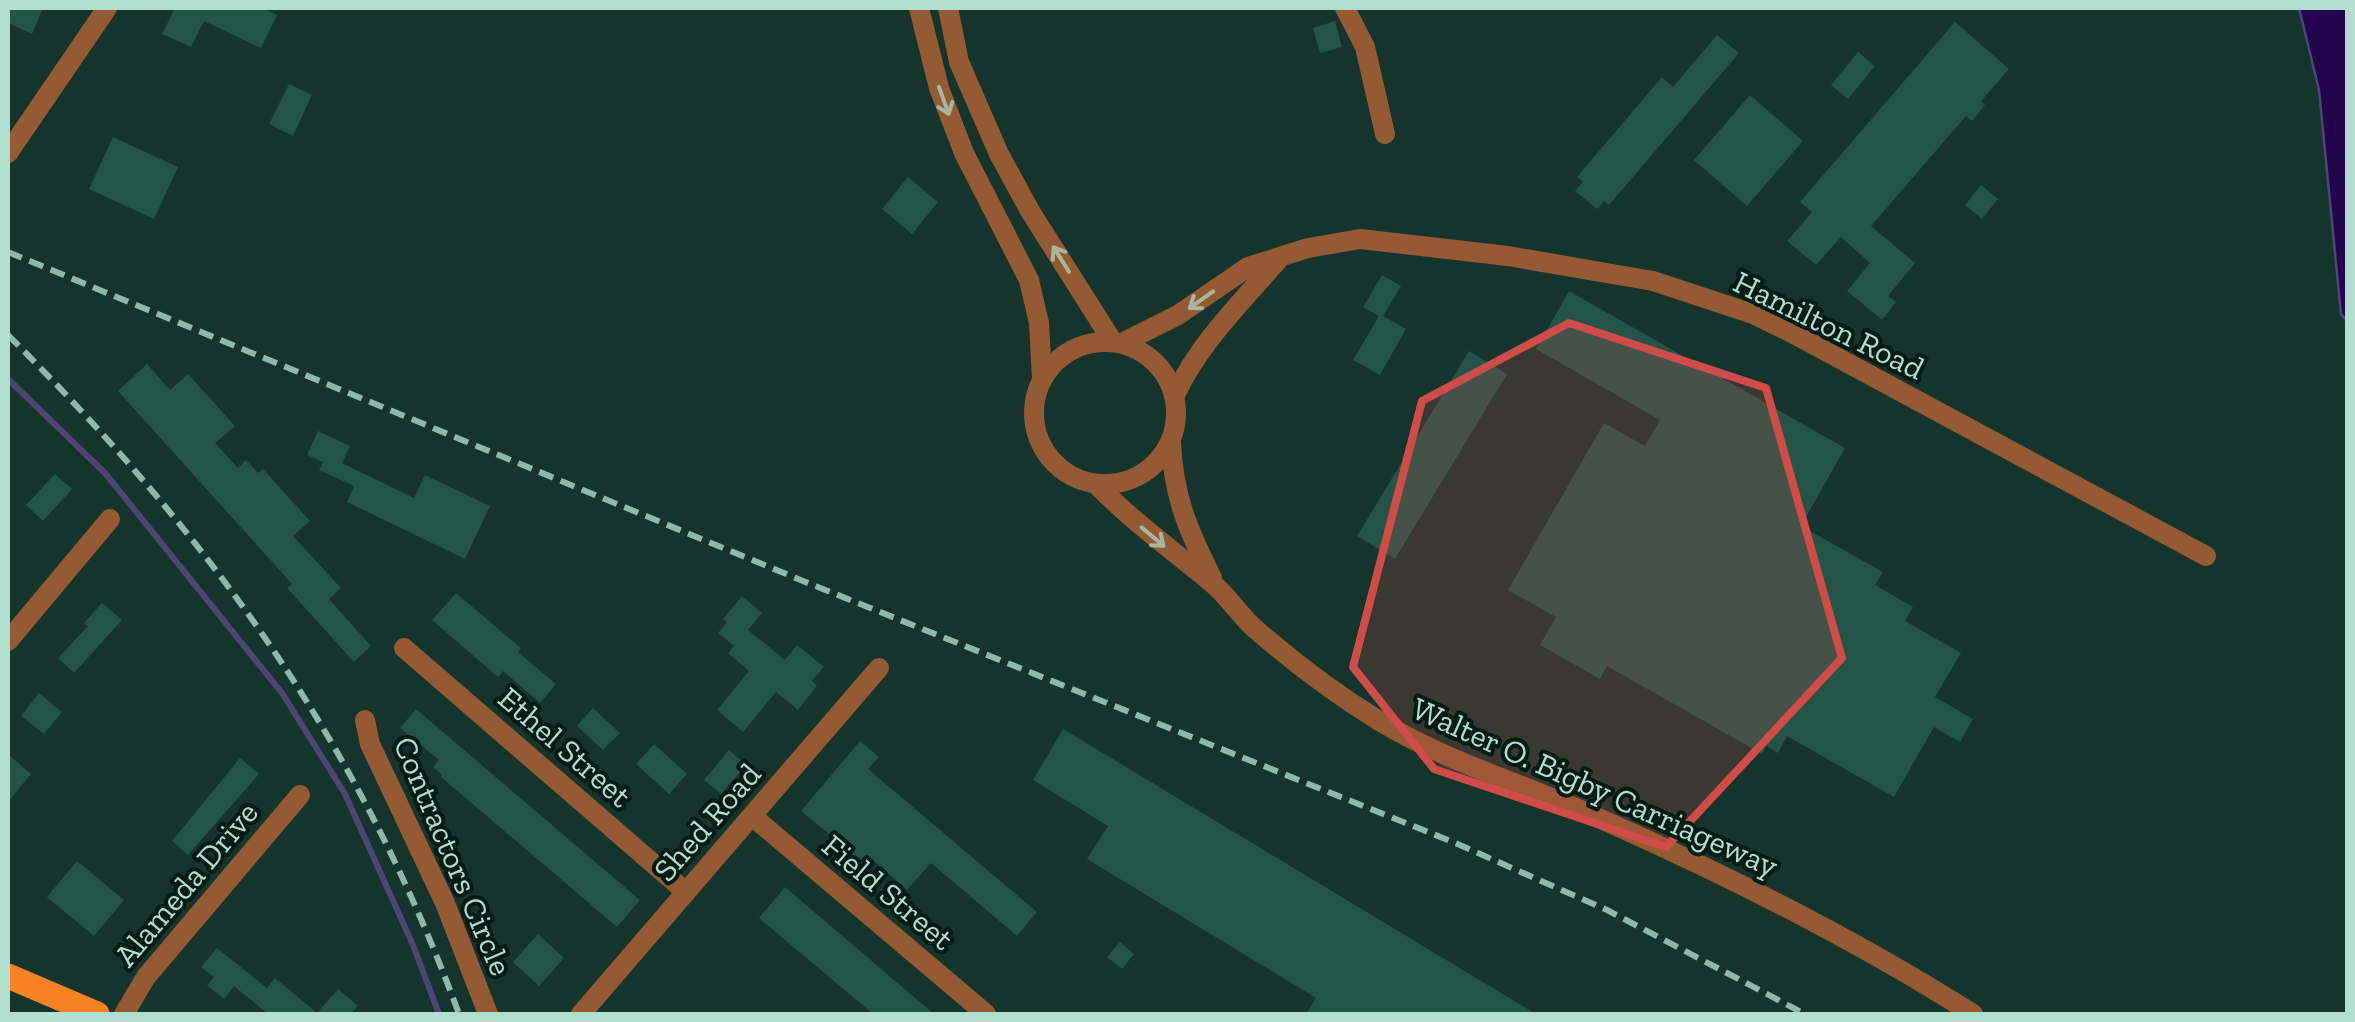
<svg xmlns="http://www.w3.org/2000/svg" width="2355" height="1022" font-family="'Zilla Slab',serif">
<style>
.water{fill:#22054d;stroke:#4d4674;stroke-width:2.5}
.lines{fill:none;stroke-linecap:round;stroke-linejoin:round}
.stream{stroke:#4d4674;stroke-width:6}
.building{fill:#235446}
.minor{stroke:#945a34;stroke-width:20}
.primary{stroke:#f98222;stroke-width:25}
.rail{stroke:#8eb8aa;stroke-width:6;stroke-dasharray:15 8;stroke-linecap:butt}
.oneway{stroke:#a8b6a0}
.marked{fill:#cf4c49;fill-opacity:0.2;stroke:#cf4c49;stroke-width:8;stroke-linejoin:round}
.labels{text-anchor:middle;stroke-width:8;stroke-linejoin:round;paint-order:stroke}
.street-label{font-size:32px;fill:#b1decf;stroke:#001b14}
</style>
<rect width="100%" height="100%" fill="#15342b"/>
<path class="water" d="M 2299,8 L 2347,8 L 2347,321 L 2341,314 L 2319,90 Z"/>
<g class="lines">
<path class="stream" d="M 8,379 L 105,473 L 282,693 L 345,794 L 413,945 L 439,1014"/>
</g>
<g class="building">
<path d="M 8,8 L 43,8 L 32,34 L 8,23 Z"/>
<path d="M 175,8 L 262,8 L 277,15 L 261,48 L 204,21 L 191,47 L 162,34 Z"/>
<path d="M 1335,21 L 1342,47 L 1320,53 L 1313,28 Z"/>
<path d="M 1955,22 L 2009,69 L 1981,101 L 1985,105 L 1972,121 L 1966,116 L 1871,226 L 1915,263 L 1888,296 L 1896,302 L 1882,320 L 1847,291 L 1870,263 L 1841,237 L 1816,265 L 1787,241 L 1812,212 L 1800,202 Z"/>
<path d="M 1717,35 L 1739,53 L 1609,205 L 1604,201 L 1597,209 L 1575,191 L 1583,182 L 1577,177 L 1662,77 L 1673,87 Z"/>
<path d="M 1858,52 L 1875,66 L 1848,99 L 1831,85 Z"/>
<path d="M 289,84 L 312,95 L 293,136 L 269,124 Z"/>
<path d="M 1750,95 L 1803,141 L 1747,206 L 1694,160 Z"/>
<path d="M 113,137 L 178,167 L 154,219 L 89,189 Z"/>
<path d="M 908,177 L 938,202 L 912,234 L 882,209 Z"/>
<path d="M 1981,185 L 1998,199 L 1982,219 L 1965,205 Z"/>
<path d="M 1382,275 L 1401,286 L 1383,316 L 1406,329 L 1380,375 L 1353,360 L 1379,316 L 1363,307 Z"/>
<path d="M 1569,291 L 1845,448 L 1801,526 L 1883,572 L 1875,585 L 1913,607 L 1905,621 L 1961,653 L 1935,697 L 1973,719 L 1960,742 L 1934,727 L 1894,797 L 1787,736 L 1778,753 L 1766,746 L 1762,754 L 1607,666 L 1600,679 L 1540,645 L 1556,617 L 1508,590 L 1604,423 L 1645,446 L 1660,420 L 1536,349 Z"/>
<path d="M 1469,351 L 1507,374 L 1395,559 L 1357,536 Z"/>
<path d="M 147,364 L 170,390 L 188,374 L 235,426 L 215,443 L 238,468 L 246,460 L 258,473 L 263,469 L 310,521 L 293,536 L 341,588 L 329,599 L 371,646 L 354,662 L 287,588 L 292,584 L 118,391 Z"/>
<path d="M 318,431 L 350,446 L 342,463 L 414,498 L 425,475 L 490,506 L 465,559 L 347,502 L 354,486 L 319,470 L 323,462 L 307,455 Z"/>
<path d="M 55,474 L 72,489 L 43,521 L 26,505 Z"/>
<path d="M 456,593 L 521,648 L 518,652 L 556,684 L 540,703 L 503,671 L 498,677 L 432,620 Z"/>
<path d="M 742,596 L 762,613 L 748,630 L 785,660 L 797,645 L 824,667 L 812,681 L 817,686 L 798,710 L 776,692 L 743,732 L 717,710 L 749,671 L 728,653 L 734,646 L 718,633 L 727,622 L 723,619 Z"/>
<path d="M 102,603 L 122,620 L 74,673 L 58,658 L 88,626 L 84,623 Z"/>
<path d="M 39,693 L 62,712 L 44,734 L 21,716 Z"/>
<path d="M 593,708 L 620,733 L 603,750 L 577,726 Z"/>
<path d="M 416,709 L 640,900 L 617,927 L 441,777 L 442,775 L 433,767 L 439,760 L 400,728 Z"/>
<path d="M 1063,729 L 1536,1014 L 1306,1014 L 1316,998 L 1087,859 L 1108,826 L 1033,780 Z"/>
<path d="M 860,741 L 879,757 L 868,769 L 1037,912 L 1017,936 L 931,863 L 907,890 L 875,862 L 863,875 L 852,865 L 857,859 L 848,849 L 801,811 Z"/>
<path d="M 654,744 L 687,774 L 669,794 L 636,764 Z"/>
<path d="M 729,750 L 746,765 L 721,794 L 704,780 Z"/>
<path d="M 8,754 L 31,774 L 8,802 Z"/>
<path d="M 240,758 L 259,774 L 188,855 L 172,841 Z"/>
<path d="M 77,861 L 124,900 L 94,936 L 47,897 Z"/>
<path d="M 785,887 L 934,1014 L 873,1014 L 759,918 Z"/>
<path d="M 538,934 L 564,958 L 539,986 L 513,962 Z"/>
<path d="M 1120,942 L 1134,954 L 1122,969 L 1107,957 Z"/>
<path d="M 217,948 L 267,988 L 275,978 L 317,1013 L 338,989 L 358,1006 L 351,1014 L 268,1014 L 234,986 L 224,999 L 207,985 L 214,977 L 201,967 Z"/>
</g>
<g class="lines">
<g class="minor">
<path d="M 919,8 L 939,88 L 964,153 L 1029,280 L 1039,323 L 1042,379"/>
<path d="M 948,8 L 959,62 L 999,154 L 1030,211 L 1113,342"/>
<path d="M 1345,8 L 1365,47 L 1385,134"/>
<path d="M 8,153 L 107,8"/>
<circle cx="1105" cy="413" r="71"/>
<path d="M 1124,342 L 1178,315 L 1248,267 L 1308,248 L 1360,239 L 1508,256 L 1653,281 L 1753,314 L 1792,333 L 2206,556"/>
<path d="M 1175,395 C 1200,342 1240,304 1278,260"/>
<path d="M 1171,441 C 1173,496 1188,530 1212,578"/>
<path d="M 1096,484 C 1132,521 1172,550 1212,583 C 1227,595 1238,613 1253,627 C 1293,662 1335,694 1381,722 C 1451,764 1530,786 1603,820 C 1731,877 1855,939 1973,1014"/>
<path d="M 8,641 L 110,519"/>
<path d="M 404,648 L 686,892"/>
<path d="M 365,720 L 370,744 L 445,903 L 488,1014"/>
<path d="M 752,816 L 986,1014"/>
<path d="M 124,1014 L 146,977 L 300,795"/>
<path d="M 581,1014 L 879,668"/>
</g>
<path class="primary" d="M 8,976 L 97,1014"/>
<g class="rail">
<path d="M 8,252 L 803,581 L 1453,842 L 1607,910 L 1805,1014"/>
<path d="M 8,335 C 212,539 359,742 459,1014"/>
</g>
</g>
<defs><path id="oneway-shaft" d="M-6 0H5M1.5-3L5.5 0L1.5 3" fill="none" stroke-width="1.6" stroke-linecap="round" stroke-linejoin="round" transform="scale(2.5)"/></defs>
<g class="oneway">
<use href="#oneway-shaft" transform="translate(944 101) rotate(70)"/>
<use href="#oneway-shaft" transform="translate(1061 259) rotate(-122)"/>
<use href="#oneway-shaft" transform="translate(1201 300) rotate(145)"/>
<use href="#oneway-shaft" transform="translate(1153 537) rotate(40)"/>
</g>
<path class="marked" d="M 1569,323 L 1766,388 L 1842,658 L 1666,847 L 1434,769 L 1353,667 L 1422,401 Z"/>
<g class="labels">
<g class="street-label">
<text transform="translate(1829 325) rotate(26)" y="11">Hamilton Road</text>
<text transform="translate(565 747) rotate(41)" y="11">Ethel Street</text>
<text transform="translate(1595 787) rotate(24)" y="11">Walter O. Bigby Carriageway</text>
<text transform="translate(707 822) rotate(-49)" y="11">Shed Road</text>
<text transform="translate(453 856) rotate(67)" y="11">Contractors Circle</text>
<text transform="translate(186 884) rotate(-50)" y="11">Alameda Drive</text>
<text transform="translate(888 892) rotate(40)" y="11">Field Street</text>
</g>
</g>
<rect width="2355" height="1022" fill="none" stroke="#b1decf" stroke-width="20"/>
</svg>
